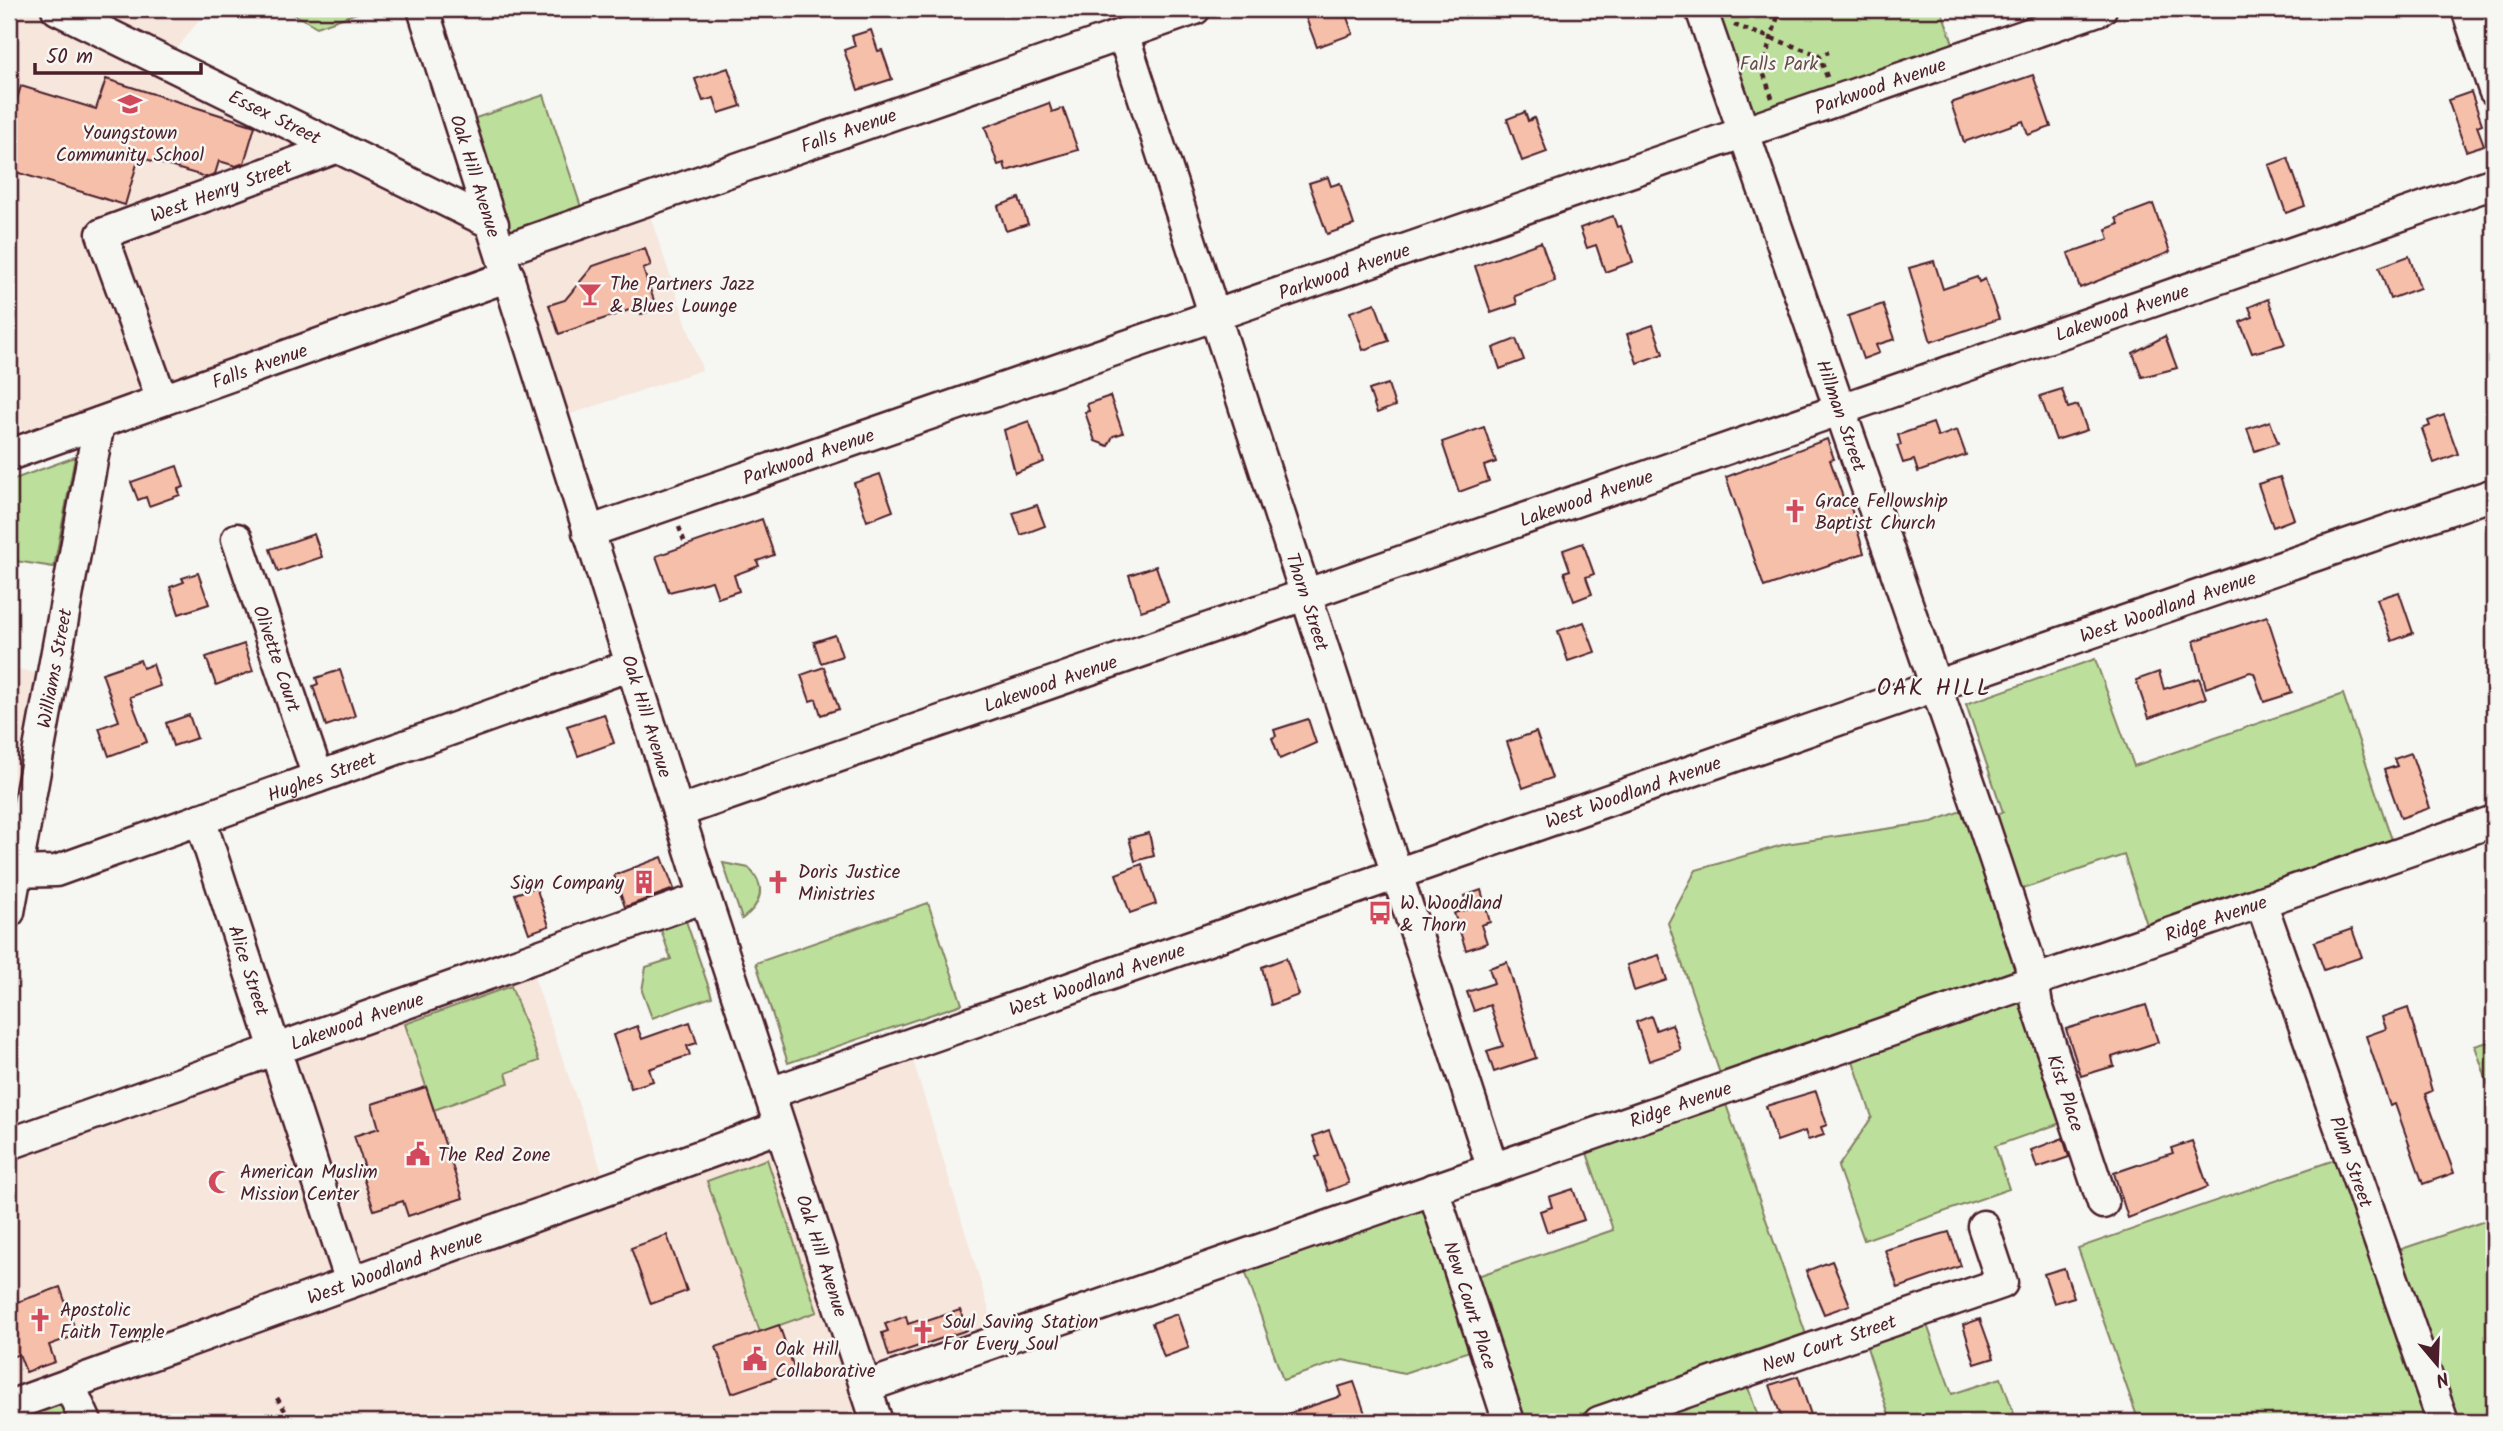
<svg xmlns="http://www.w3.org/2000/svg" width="2503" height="1431" font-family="Kalam,sans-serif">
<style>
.built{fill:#f6e6dc}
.green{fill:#bce09b;stroke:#838063;stroke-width:2}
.building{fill:#f6bfaa;stroke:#4a1f2b;stroke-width:2}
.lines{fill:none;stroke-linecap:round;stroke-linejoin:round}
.minor-casing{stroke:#4a1f2b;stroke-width:35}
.path{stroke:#4a1f2b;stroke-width:4.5;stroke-dasharray:5 5;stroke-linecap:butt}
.minor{stroke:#f6f6f2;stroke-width:30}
.labels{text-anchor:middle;stroke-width:5;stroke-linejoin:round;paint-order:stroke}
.park-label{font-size:19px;fill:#664f47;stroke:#f6f6f2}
.street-label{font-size:19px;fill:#4a1f2b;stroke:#f6f6f2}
.poi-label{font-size:19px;fill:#4a1f2b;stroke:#f6f6f2;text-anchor:start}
.quarter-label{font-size:23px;letter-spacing:2px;fill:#4a1f2b;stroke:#f6f6f2}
</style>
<rect width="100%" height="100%" fill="#f6f6f2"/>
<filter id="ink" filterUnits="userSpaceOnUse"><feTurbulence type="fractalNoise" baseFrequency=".0143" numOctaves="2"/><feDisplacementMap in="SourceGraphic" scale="14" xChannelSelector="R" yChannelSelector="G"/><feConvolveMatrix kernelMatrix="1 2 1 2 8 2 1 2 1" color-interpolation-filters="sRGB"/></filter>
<g filter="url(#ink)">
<g class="built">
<path d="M 9,9 L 207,9 L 167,62 L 493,224 L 645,201 L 702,370 L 553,420 L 512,286 L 28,448 L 9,392 Z"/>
<path d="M 9,667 L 53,677 L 9,912 Z"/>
<path d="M 528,960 L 608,1189 L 780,1127 L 770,1093 L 908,1044 L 998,1340 L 866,1387 L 877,1422 L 86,1422 L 9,1406 L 9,1144 Z"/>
</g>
<g class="green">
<path d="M 285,9 L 368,9 L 317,27 Z"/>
<path d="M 1701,9 L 1941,9 L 1958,58 L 1744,132 Z"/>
<path d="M 544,95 L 586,222 L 501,251 L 461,123 Z"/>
<path d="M 75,457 L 54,567 L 9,560 L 9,481 Z"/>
<path d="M 2095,659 L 2134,766 L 2343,694 L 2397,855 L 2152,940 L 2124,855 L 2007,894 L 2075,1118 L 1995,1146 L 2009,1189 L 1864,1240 L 1838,1167 L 1872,1117 L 1848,1046 L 1725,1088 L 1668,923 L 1696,870 L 1786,844 L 1932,822 L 1977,805 L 1982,819 L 2003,812 L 1966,704 Z"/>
<path d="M 723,863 L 749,868 C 767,887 762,904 742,919 Z"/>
<path d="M 928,903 L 962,1004 L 788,1063 L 756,963 Z"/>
<path d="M 685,918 L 712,997 L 652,1018 L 642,991 L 646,967 L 671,959 L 660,927 Z"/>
<path d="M 511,986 L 539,1061 L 506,1073 L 509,1083 L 434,1110 L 405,1024 Z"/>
<path d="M 2494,1040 L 2494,1102 L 2475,1046 Z"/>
<path d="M 1721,1090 L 1811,1349 L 1743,1373 L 1760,1422 L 1509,1422 L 1484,1346 L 1404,1373 L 1343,1360 L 1283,1380 L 1240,1256 L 1433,1189 L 1463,1281 L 1613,1230 L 1582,1138 Z"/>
<path d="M 2349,1155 L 2384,1255 L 2494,1218 L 2494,1422 L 2139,1422 L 2078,1248 Z"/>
<path d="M 767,1159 L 817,1312 L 760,1332 L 707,1181 Z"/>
<path d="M 1922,1311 L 1952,1394 L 2001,1378 L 2017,1422 L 1870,1422 L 1889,1415 L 1862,1332 Z"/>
<path d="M 69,1384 L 86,1422 L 9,1422 L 9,1406 Z"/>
</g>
<g class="building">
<path d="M 1315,9 L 1344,9 L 1353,34 L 1317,47 L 1306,18 L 1317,14 Z"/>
<path d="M 871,30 L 878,51 L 882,50 L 892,79 L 858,90 L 844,50 L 855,46 L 852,36 Z"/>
<path d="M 728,68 L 741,106 L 719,113 L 714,98 L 703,101 L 695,79 Z"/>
<path d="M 2033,75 L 2051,127 L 2028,135 L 2023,121 L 1964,142 L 1951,103 Z"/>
<path d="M 106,79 L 255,126 L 244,163 L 236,166 L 219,161 L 215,174 L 206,177 L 139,157 L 125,205 L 9,170 L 9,125 L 21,86 L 96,109 Z"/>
<path d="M 2471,92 L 2482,124 L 2477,126 L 2484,145 L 2466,151 L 2448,100 Z"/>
<path d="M 1049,103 L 1052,112 L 1063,108 L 1078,150 L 1006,171 L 1004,163 L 998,165 L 985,127 Z"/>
<path d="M 1525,112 L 1528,121 L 1534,118 L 1547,152 L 1522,161 L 1507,119 Z"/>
<path d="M 2288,158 L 2305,206 L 2286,213 L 2269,165 Z"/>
<path d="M 1328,177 L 1331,186 L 1340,183 L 1354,225 L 1327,234 L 1309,183 Z"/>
<path d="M 1019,198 L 1028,224 L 1006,231 L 998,206 Z"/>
<path d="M 2153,204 L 2170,252 L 2080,288 L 2068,253 L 2109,239 L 2106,229 L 2119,224 L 2116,218 Z"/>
<path d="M 1613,216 L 1617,227 L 1621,226 L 1633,262 L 1605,272 L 1596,245 L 1587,248 L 1580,228 Z"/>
<path d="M 1541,242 L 1555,281 L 1515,296 L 1517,304 L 1491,313 L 1475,266 Z"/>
<path d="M 645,248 L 651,266 L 643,269 L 657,309 L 641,314 L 638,307 L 559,334 L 549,305 L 565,300 L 593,266 Z"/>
<path d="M 2409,256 L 2420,288 L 2390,299 L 2379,267 Z"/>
<path d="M 1934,261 L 1943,289 L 1977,277 L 1979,282 L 1985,279 L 1999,319 L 1931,342 L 1909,268 Z"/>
<path d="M 2268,299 L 2285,344 L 2252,353 L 2240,322 L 2253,317 L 2249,307 Z"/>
<path d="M 1375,303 L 1389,341 L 1363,350 L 1350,312 Z"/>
<path d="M 1883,304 L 1895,339 L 1876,345 L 1879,353 L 1863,359 L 1848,316 Z"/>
<path d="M 1653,325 L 1663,354 L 1637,363 L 1627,334 Z"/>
<path d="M 2165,336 L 2177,368 L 2142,377 L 2133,353 Z"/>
<path d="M 1516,339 L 1524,360 L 1500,369 L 1493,348 Z"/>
<path d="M 1388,384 L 1395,406 L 1377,413 L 1369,390 Z"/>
<path d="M 2062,389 L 2068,408 L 2078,405 L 2087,430 L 2056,440 L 2040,396 Z"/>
<path d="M 1110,396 L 1123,433 L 1113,436 L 1108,446 L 1095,441 L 1085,412 L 1089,411 L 1087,404 Z"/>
<path d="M 2444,415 L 2458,454 L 2434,463 L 2422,429 L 2430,426 L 2428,421 Z"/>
<path d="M 1029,421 L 1044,462 L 1015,473 L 1004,430 Z"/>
<path d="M 2270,421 L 2278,443 L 2255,451 L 2247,429 Z"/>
<path d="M 1933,423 L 1938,437 L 1957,430 L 1966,455 L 1918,472 L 1914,460 L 1903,463 L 1897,446 L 1901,445 L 1898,435 Z"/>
<path d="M 1484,427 L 1496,462 L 1484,466 L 1489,481 L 1459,492 L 1442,442 Z"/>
<path d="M 1827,439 L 1834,459 L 1830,460 L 1845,503 L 1849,501 L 1864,553 L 1764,587 L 1726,477 Z"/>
<path d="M 177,466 L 184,487 L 178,489 L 180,495 L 149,506 L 146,497 L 138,500 L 131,482 Z"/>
<path d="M 880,474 L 893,511 L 867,521 L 854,483 Z"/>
<path d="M 2280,477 L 2294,519 L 2273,527 L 2258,484 Z"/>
<path d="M 1037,505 L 1045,526 L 1021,535 L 1013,513 Z"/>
<path d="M 762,519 L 774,555 L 757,561 L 759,566 L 734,575 L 739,591 L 718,598 L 712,581 L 669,592 L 656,556 Z"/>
<path d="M 314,534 L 322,557 L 278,572 L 270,549 Z"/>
<path d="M 1583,543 L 1594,574 L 1586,577 L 1592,594 L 1574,601 L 1564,572 L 1570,570 L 1563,550 Z"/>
<path d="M 1156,566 L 1168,602 L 1141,611 L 1129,575 Z"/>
<path d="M 198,573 L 209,604 L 179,614 L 170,587 L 184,582 L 182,578 Z"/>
<path d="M 2399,592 L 2413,633 L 2392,641 L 2377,599 Z"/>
<path d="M 2267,616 L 2292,693 L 2264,702 L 2254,673 L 2250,672 L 2206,688 L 2194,641 Z"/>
<path d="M 1584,622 L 1595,652 L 1568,661 L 1558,631 Z"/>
<path d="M 835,635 L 842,656 L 821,663 L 814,642 Z"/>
<path d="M 244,644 L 253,671 L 216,685 L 206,657 Z"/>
<path d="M 140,660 L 143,668 L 153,664 L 160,686 L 130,697 L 147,742 L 109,756 L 99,728 L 119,721 L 102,673 Z"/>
<path d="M 824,667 L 839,709 L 821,715 L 816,699 L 810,701 L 801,675 Z"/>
<path d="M 340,670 L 355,716 L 326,726 L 313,686 L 318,684 L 316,678 Z"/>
<path d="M 2159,672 L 2164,689 L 2199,678 L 2206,698 L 2149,718 L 2136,680 Z"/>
<path d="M 604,714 L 614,743 L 578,756 L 567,726 Z"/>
<path d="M 189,715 L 197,738 L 173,746 L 166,723 Z"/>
<path d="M 1308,719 L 1316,743 L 1280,759 L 1272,738 L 1276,736 L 1274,730 Z"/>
<path d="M 1536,732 L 1552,778 L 1523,788 L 1507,742 Z"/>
<path d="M 2411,753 L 2430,808 L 2401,818 L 2384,770 L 2397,766 L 2394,759 Z"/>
<path d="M 1149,833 L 1154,856 L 1135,861 L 1129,838 Z"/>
<path d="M 662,857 L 674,889 L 625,907 L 614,875 Z"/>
<path d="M 1142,864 L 1156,904 L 1130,913 L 1116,874 Z"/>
<path d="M 536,887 L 549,926 L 529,933 L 515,894 Z"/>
<path d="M 1481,890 L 1490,922 L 1481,925 L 1487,943 L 1466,950 L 1454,913 L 1468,909 L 1464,896 Z"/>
<path d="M 2352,929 L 2362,957 L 2324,970 L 2314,942 Z"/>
<path d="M 1659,955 L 1667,980 L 1634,991 L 1627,965 Z"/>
<path d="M 1286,958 L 1299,995 L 1271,1005 L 1262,967 Z"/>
<path d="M 1507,962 L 1536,1058 L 1494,1072 L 1487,1051 L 1503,1046 L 1490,1005 L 1474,1011 L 1467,992 L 1494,983 L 1489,968 Z"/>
<path d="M 2146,1005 L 2158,1042 L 2112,1057 L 2114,1066 L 2081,1076 L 2066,1029 Z"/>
<path d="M 2408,1008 L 2432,1091 L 2425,1094 L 2454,1173 L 2423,1184 L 2395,1104 L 2390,1106 L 2366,1036 L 2386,1029 L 2382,1017 Z"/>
<path d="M 1651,1016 L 1656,1030 L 1672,1024 L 1681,1050 L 1649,1061 L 1636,1022 Z"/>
<path d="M 690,1022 L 697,1043 L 687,1046 L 690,1055 L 649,1069 L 653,1081 L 631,1088 L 613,1035 L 637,1026 L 642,1039 Z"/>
<path d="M 426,1087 L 463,1198 L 408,1216 L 403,1201 L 374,1210 L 359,1166 L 364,1165 L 354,1136 L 379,1128 L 372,1104 Z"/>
<path d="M 1816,1091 L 1827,1125 L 1821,1127 L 1824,1135 L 1808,1140 L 1805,1131 L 1777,1141 L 1766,1106 Z"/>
<path d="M 1329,1130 L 1349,1183 L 1328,1191 L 1316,1157 L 1320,1156 L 1313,1136 Z"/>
<path d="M 2063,1138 L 2069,1157 L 2037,1168 L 2031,1150 Z"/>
<path d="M 2192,1141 L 2208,1187 L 2128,1218 L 2114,1173 L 2173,1153 L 2171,1148 Z"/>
<path d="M 1573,1189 L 1584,1220 L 1547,1232 L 1540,1211 L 1552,1207 L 1549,1197 Z"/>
<path d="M 1949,1232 L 1961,1266 L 1898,1288 L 1885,1250 Z"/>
<path d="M 667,1235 L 687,1291 L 651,1304 L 631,1248 Z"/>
<path d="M 1832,1261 L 1850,1305 L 1824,1314 L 1806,1271 Z"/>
<path d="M 2064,1268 L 2074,1297 L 2054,1303 L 2044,1274 Z"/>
<path d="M 60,1287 L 77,1335 L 49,1345 L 55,1362 L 26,1372 L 19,1354 L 9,1358 L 9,1305 Z"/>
<path d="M 960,1310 L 967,1330 L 889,1356 L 882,1333 L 888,1331 L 885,1324 L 906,1316 L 908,1324 L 923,1319 L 924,1322 Z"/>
<path d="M 1177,1314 L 1189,1348 L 1164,1357 L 1152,1323 Z"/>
<path d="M 1980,1319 L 1994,1358 L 1975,1364 L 1963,1325 Z"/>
<path d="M 779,1325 L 795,1371 L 732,1393 L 716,1347 Z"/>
<path d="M 1798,1376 L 1811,1415 L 1783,1422 L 1770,1385 Z"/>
<path d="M 1354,1382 L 1368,1422 L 1272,1422 L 1272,1419 L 1341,1396 L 1338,1387 Z"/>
</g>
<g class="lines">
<g class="minor-casing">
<g id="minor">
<path id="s1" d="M 57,9 L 493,224"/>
<path id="s2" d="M 423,9 L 705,897 L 877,1422"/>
<path id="s3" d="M 1701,9 L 1977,805 L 2030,964 L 2037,1005 L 2103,1203"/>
<path d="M 2467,9 L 2494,90"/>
<path id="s4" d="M 1123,34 L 1493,1169"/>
<path id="s5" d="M 501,251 L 1195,9"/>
<path id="s6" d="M 162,400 L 102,234 L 338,147"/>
<path id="s7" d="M 9,455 L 509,276"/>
<path id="s8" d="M 588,532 L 2101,9"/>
<path id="s9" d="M 237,539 L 318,777"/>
<path id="s10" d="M 678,812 L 2494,183"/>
<path id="s11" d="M 200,819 L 351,1282"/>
<path id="s12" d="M 9,872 L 56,871 L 631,665"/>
<path id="s13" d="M 2261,902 L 2443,1422"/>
<path id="s14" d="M 9,912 L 99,423"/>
<path id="s15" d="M 770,1093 L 1918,692 L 2494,494"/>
<path id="s16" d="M 9,1144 L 705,897"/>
<path id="s17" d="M 1433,1189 L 1509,1422"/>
<path d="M 69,1384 L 86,1422"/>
<path id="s18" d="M 865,1387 L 2494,821"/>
<path id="s19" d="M 9,1406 L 780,1127"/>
<path id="s20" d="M 1599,1422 L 2002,1283 L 1983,1226"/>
</g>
</g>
<g class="path">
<path d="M 1734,25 L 1819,55"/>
<path d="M 1827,77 L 1819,55 L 1829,52"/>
<path d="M 1772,98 L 1762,69 L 1780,9"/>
<path d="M 679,527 L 686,546"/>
<path d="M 277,1398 L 291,1420"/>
<path d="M 212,1421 L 212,1422"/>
</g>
<use href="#minor" class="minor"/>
</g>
</g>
<defs>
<g id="school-bare" transform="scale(1.89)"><path d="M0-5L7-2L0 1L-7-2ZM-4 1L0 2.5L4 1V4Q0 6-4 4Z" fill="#d1495b" stroke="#f6f6f2" stroke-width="2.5" paint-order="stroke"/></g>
<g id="bar-bare" transform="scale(1.89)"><path d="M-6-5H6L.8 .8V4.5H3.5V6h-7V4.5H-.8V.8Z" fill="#d1495b" stroke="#f6f6f2" stroke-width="2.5" paint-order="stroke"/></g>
<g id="church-bare" transform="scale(1.89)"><path d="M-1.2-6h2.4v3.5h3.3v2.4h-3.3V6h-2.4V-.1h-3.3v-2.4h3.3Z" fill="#d1495b" stroke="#f6f6f2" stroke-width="2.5" paint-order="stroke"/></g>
<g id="building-bare" transform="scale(1.89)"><path d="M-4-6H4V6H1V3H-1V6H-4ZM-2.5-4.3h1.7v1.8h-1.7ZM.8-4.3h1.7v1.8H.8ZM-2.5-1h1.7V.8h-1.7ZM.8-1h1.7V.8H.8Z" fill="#d1495b" stroke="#f6f6f2" stroke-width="2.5" paint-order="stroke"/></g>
<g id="bus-bare" transform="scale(1.89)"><path d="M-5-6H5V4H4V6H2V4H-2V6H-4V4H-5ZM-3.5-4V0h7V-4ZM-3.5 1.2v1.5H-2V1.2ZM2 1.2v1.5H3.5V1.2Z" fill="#d1495b" stroke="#f6f6f2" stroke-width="2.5" paint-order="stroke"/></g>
<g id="civic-bare" transform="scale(1.89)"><path d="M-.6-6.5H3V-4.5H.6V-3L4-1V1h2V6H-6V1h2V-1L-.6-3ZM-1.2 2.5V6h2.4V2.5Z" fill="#d1495b" stroke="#f6f6f2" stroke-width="2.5" paint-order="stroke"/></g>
<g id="mosque-bare" transform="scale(1.89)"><path d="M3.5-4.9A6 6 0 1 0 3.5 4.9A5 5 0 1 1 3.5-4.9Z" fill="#d1495b" stroke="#f6f6f2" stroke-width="2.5" paint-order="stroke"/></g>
</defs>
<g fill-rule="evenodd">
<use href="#school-bare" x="130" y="104"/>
<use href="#bar-bare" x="590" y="294"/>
<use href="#church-bare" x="1795" y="511"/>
<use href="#building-bare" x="644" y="882"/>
<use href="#church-bare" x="778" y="882"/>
<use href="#bus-bare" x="1380" y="913"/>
<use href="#civic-bare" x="418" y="1154"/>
<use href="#mosque-bare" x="220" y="1182"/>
<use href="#church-bare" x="40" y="1320"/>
<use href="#church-bare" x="923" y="1332"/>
<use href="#civic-bare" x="755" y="1359"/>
</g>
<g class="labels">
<g class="park-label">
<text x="1779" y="70">Falls Park</text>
</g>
<g class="street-label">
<text dy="7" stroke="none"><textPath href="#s8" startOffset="1367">Parkwood Avenue</textPath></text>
<text dy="7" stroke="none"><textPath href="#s1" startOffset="243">Essex Street</textPath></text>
<text dy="7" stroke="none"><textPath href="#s5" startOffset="368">Falls Avenue</textPath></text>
<text dy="7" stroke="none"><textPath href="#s2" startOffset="175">Oak Hill Avenue</textPath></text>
<text dy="7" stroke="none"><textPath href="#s6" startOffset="303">West Henry Street</textPath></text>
<text dy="7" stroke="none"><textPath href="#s8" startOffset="800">Parkwood Avenue</textPath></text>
<text dy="7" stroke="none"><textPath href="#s10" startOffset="1528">Lakewood Avenue</textPath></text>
<text dy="7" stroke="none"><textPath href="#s7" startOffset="266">Falls Avenue</textPath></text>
<text dy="7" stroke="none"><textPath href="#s3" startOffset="430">Hillman Street</textPath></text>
<text dy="7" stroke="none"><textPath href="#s8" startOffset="233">Parkwood Avenue</textPath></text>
<text dy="7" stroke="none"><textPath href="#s10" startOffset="961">Lakewood Avenue</textPath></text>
<text dy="7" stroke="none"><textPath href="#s4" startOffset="597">Thorn Street</textPath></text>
<text dy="7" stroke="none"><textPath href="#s15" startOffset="1480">West Woodland Avenue</textPath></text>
<text dy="7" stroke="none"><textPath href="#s9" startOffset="126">Olivette Court</textPath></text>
<text dy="7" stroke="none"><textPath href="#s14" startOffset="248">Williams Street</textPath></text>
<text dy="7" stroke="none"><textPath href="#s10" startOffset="394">Lakewood Avenue</textPath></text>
<text dy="7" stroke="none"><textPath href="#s2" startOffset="742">Oak Hill Avenue</textPath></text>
<text dy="7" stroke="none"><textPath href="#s12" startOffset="329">Hughes Street</textPath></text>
<text dy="7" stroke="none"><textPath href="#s15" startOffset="914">West Woodland Avenue</textPath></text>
<text dy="7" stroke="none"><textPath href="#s18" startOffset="1430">Ridge Avenue</textPath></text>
<text dy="7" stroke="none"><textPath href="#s11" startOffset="159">Alice Street</textPath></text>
<text dy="7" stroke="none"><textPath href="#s15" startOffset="346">West Woodland Avenue</textPath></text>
<text dy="7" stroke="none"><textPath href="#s16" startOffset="369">Lakewood Avenue</textPath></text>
<text dy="7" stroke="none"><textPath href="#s3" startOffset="1144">Kist Place</textPath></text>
<text dy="7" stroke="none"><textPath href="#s18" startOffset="863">Ridge Avenue</textPath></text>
<text dy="7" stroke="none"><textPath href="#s13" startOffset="275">Plum Street</textPath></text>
<text dy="7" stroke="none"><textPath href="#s2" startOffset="1309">Oak Hill Avenue</textPath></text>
<text dy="7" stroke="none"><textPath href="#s19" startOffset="410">West Woodland Avenue</textPath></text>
<text dy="7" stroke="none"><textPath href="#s17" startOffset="122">New Court Place</textPath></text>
<text dy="7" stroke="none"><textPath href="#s20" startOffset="243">New Court Street</textPath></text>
</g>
<g class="poi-label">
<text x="130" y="139" text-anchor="middle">Youngstown<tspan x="130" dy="22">Community School</tspan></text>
<text x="610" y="290">The Partners Jazz<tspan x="610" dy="22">&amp; Blues Lounge</tspan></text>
<text x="1815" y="507">Grace Fellowship<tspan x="1815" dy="22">Baptist Church</tspan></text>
<text x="798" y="878">Doris Justice<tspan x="798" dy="22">Ministries</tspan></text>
<text x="624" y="889" text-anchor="end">Sign Company</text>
<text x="1400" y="909">W. Woodland<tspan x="1400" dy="22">&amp; Thorn</tspan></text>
<text x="438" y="1161">The Red Zone</text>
<text x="240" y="1178">American Muslim<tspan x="240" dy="22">Mission Center</tspan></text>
<text x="60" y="1316">Apostolic<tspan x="60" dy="22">Faith Temple</tspan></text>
<text x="943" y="1328">Soul Saving Station<tspan x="943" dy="22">For Every Soul</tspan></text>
<text x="775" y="1355">Oak Hill<tspan x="775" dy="22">Collaborative</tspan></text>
</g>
<g class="quarter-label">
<text x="1934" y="695">OAK HILL</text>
</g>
</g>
<rect width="2503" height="1431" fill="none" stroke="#f6f6f2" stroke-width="35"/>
<rect x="18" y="18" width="2468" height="1396" fill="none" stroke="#4a1f2b" stroke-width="2.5" filter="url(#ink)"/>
<g transform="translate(2437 1364) rotate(161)" stroke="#f6f6f2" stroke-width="5" paint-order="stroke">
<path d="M0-5L12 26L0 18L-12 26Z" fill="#4a1f2b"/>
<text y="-10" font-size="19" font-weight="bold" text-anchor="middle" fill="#4a1f2b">N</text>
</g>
<path d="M35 63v10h166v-10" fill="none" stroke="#4a1f2b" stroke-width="3.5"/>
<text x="46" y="63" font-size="21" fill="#4a1f2b" stroke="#f6f6f2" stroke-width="5" paint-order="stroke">50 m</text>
</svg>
